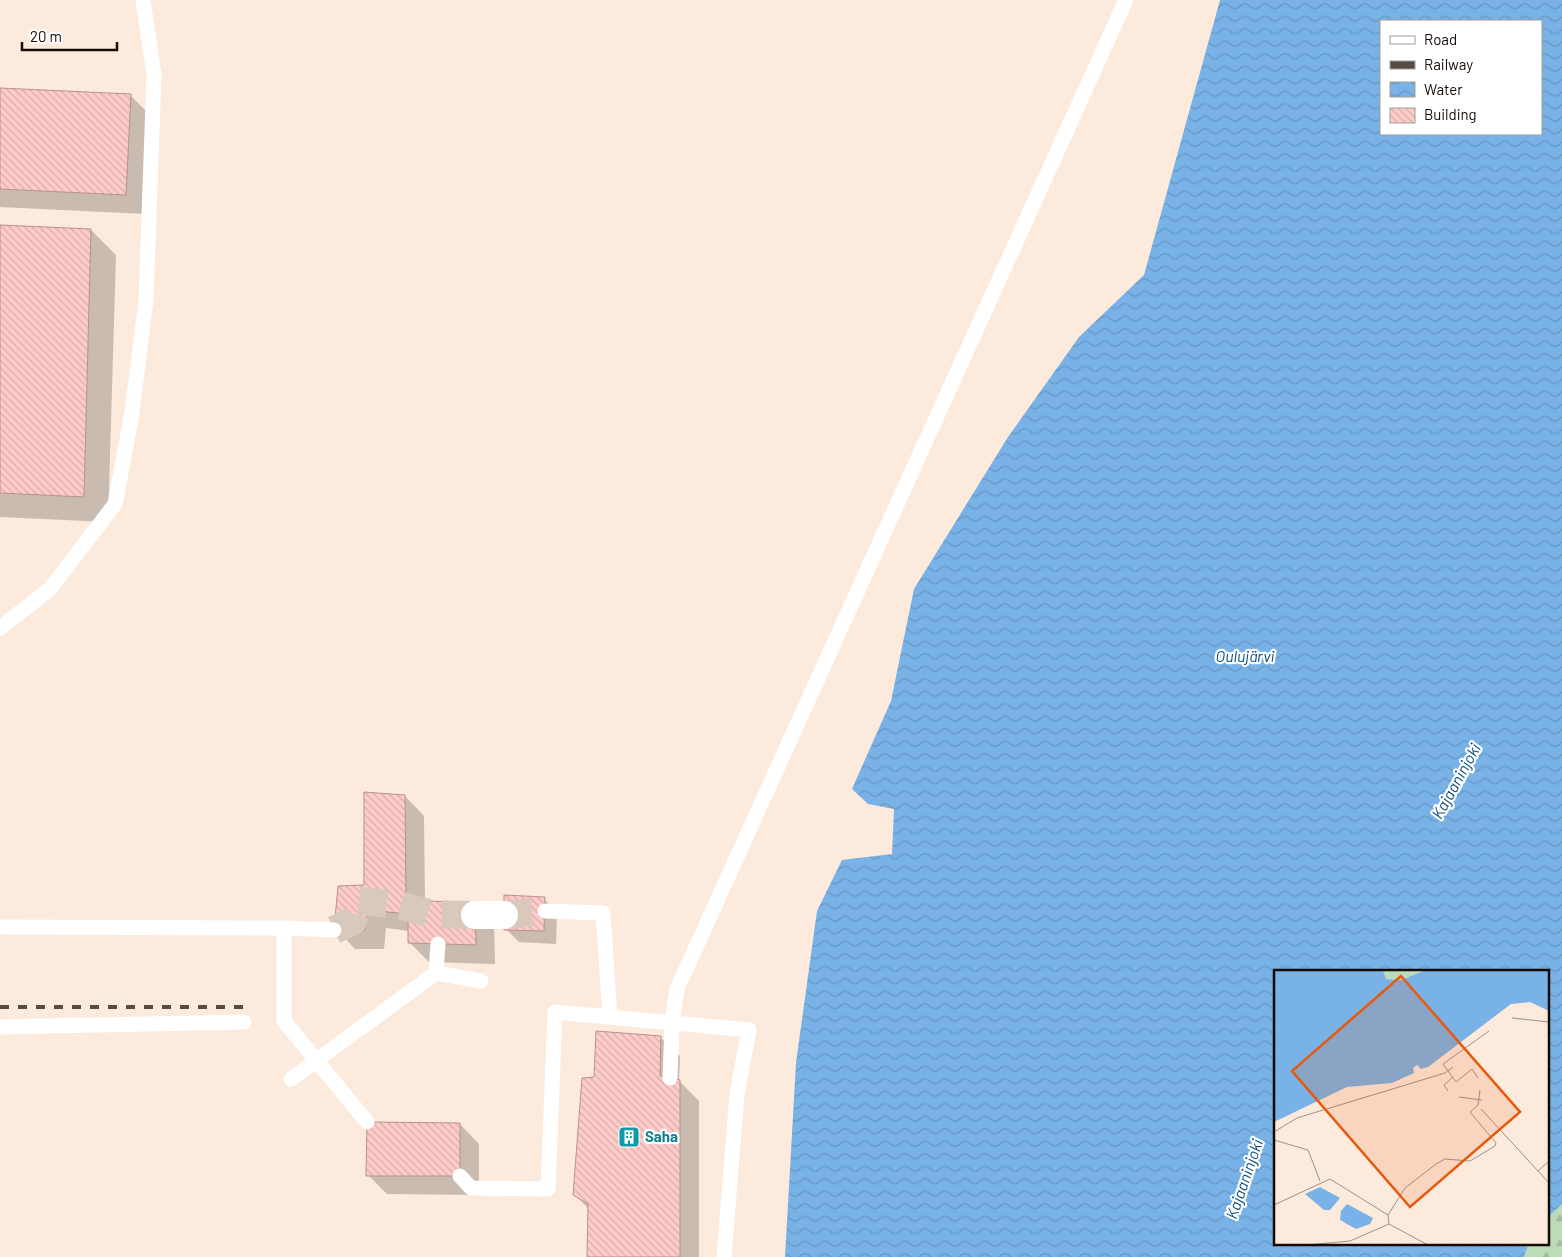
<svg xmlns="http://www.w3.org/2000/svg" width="1562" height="1257" font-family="Barlow,sans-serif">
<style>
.forest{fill:url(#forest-firs)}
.water{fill:url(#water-waves);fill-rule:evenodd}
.shadow{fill:#0003}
.building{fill:url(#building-back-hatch);stroke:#b79290}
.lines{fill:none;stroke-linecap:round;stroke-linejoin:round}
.street-tunnel{stroke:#d9c9bd;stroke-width:28;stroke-dasharray:28 14;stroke-linecap:butt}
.lane{stroke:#fff;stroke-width:15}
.street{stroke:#fff;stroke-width:28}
.rail{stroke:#564a42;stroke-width:4;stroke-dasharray:9 9;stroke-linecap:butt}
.labels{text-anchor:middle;stroke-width:4.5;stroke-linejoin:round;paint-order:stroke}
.culture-label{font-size:15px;font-weight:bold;fill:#0d838f;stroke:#fff;text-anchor:start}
.water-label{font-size:16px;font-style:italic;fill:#0a4f7e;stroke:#fff}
.inset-road{fill:none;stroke:#a09187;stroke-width:1}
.view{fill:#e8590c;fill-opacity:0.15;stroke:#e8590c;stroke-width:2.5}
.inset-edge{fill:none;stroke:#150b05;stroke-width:2.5}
</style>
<defs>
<pattern id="forest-firs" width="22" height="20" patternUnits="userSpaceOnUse" patternTransform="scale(1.25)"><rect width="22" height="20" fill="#bcdcb7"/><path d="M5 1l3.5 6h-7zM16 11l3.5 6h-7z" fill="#a1bb9c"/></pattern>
<pattern id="water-waves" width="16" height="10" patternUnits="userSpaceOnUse" patternTransform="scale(1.25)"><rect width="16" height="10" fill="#78b2e6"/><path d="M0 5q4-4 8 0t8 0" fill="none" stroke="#6798c4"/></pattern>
<pattern id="building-back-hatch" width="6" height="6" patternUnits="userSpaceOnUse" patternTransform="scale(1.25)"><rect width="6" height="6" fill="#fdcbc8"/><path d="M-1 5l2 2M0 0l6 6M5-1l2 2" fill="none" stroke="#d8adaa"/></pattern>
</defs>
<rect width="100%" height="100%" fill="#fceadd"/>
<path class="forest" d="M 1562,1204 L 1562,1257 L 1524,1257 L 1529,1243 L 1548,1243 L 1548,1217 Z"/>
<path class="water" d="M 1220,0 L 1562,0 L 1562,1204 L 1548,1217 L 1548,971 L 1276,971 L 1276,1243 L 1529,1243 L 1524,1257 L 785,1257 L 796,1063 L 817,911 L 842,860 L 892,854 L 894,809 L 868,804 L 852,789 L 891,701 L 914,589 L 1008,437 L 1079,337 L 1144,275 ZM 1381,21 L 1541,21 L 1541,134 L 1381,134 Z"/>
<g class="shadow">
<path d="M 0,89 L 130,95 L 150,115 L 145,214 L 0,207 Z"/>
<path d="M 0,227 L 91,230 L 116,255 L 108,522 L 0,517 Z"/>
<path d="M 405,796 L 424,816 L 425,902 L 494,924 L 495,964 L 429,962 L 410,943 L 409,931 L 386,928 L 384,949 L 355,949 L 336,929 L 365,886 Z"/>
<path d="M 544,899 L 557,912 L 556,944 L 519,942 L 506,929 Z"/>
<path d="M 660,1037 L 680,1056 L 679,1081 L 699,1101 L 699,1257 L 589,1257 L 589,1209 L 574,1194 L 595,1078 Z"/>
<path d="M 460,1124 L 479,1144 L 479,1195 L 387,1194 L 368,1175 Z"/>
</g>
<g class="building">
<path d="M 0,88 L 131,94 L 126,195 L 0,189 Z"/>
<path d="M 0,225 L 91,229 L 84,497 L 0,493 Z"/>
<path d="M 364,792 L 405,795 L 406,900 L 475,903 L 476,945 L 408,943 L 408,914 L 367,910 L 365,930 L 334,930 L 338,886 L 364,885 Z"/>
<path d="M 504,895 L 545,897 L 544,931 L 504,930 Z"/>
<path d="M 596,1031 L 661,1036 L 660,1076 L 680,1080 L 680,1257 L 587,1257 L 588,1204 L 573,1195 L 582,1078 L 594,1077 Z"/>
<path d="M 367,1122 L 460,1123 L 460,1176 L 366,1176 Z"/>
</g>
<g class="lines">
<g class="street-tunnel">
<path d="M 504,915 L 545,911"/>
<path d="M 334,930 L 353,921 L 359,901 L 399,905 L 432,914 L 475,915"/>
</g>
<g class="lane">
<path d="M 0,628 L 50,589 L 115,504 L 132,413 L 146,300 L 154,75 L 143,0"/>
<path d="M 545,911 L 603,913 L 610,1017"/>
<path d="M 0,927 L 284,928 L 284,1021 L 367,1122"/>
<path d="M 284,928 L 334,930"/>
<path d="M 436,973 L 481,981"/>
<path d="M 0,1027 L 244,1022"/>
<path d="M 670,1078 L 672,1023 L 677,989 L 1126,0"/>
<path d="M 291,1079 L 436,973 L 438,944"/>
<path d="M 460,1176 L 471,1188 L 548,1189 L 555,1012 L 749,1030 L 737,1094 L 724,1257"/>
</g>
<path class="street" d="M 475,915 L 504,915"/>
<path class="rail" d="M 0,1007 L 244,1007"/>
</g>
<defs>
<g id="building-square" transform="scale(1.125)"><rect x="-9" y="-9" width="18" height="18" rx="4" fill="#0f9aa8" stroke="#fff"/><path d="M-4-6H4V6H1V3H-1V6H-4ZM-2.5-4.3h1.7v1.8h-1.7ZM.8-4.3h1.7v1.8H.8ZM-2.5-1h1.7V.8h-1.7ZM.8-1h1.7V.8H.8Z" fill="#fff"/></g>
</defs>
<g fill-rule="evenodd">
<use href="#building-square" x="629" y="1137"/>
</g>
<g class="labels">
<g class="culture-label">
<text x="645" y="1142">Saha</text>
</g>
<g class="water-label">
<text x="1245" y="662">Oulujärvi</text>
<text transform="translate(1456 781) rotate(-61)" y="6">Kajaaninjoki</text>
<text transform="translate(1244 1179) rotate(-71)" y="6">Kajaaninjoki</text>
</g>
</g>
<g transform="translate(1274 970)">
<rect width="275" height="275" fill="#fceadd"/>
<path d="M 109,0 L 152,0 L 127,10 L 112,9 Z" fill="#bcdcb7"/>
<path d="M 0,0 L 109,0 L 112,9 L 127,10 L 152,0 L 275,0 L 275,41 L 256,32 L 237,34 L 154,97 L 147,99 L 143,95 L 139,98 L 140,103 L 118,113 L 73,117 L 0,152 ZM 46,217 L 66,228 L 56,240 L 50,240 L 31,224 ZM 73,234 L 99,248 L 96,254 L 82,259 L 66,250 L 67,241 Z" fill="#78b2e6"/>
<path class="inset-road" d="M 238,48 L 275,52M 204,108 L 198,99 L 182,112 L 169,94 L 215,61M 174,121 L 170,115 L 179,107M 185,127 L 208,130M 207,139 L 264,201 L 275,191M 0,162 L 23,148 L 171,103 L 179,97M 0,170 L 34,180 L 46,211M 264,201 L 275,213M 0,235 L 56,209 L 114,245 L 115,254 L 76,271 L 33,275M 114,245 L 131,218 L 162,194 L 171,189 L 196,191 L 221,176 L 222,173 L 196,142 L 204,135 L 206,120M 115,254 L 154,275"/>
<path class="view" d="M 127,6 L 246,142 L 136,237 L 18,101 Z"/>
<rect width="275" height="275" class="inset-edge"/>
</g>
<rect x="1380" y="20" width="162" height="115" fill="#ffffff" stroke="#a19d9b"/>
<rect x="1390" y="36" width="25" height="8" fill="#ffffff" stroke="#a19d9b"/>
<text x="1424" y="45" font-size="15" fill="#150b05">Road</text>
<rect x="1390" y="61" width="25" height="8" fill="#564a42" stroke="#a19d9b"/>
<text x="1424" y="70" font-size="15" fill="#150b05">Railway</text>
<rect x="1390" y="82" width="25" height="15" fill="url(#water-waves)" stroke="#a19d9b"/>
<text x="1424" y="95" font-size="15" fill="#150b05">Water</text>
<rect x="1390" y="108" width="25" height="15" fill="url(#building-back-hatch)" stroke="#a19d9b"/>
<text x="1424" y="120" font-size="15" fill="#150b05">Building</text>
<path d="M22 42v8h95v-8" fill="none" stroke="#150b05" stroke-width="2.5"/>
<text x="30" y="42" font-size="15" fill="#150b05" stroke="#ffffff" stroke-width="4" paint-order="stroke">20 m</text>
</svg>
